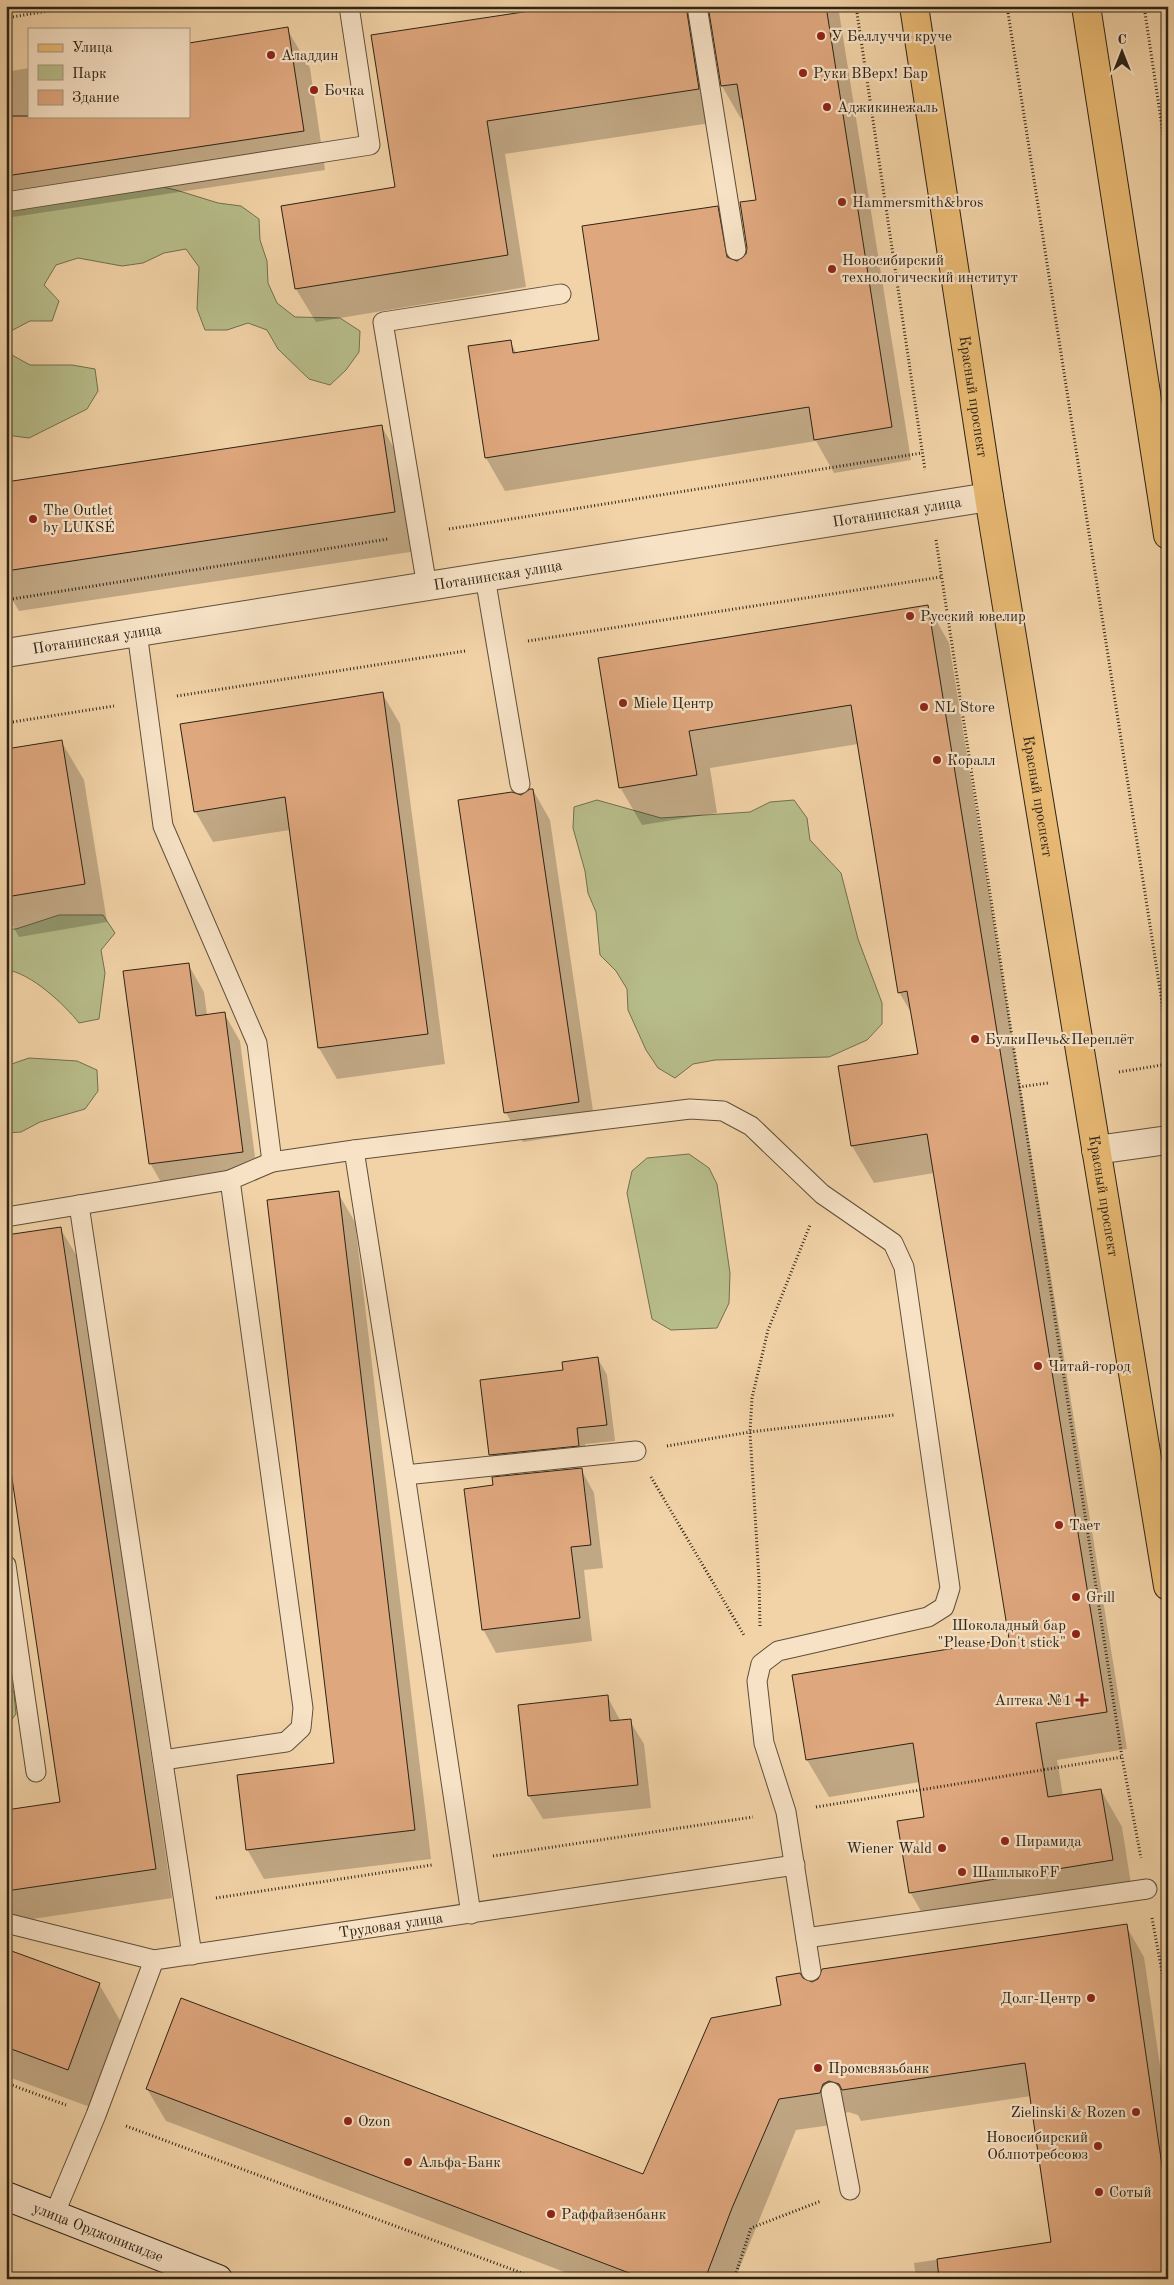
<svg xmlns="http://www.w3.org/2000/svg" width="1174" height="2285" font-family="'Old Standard TT',serif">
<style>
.green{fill:#b7bd8a;stroke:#727050}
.shadow{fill:#0003}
.building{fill:#dfa77e;stroke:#2d2315}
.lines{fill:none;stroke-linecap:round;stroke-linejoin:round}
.lane-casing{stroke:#5e4f3a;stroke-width:21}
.street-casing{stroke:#5e4f3a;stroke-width:30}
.secondary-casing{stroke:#2d2315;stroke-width:30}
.primary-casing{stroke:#2d2315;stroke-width:30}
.path{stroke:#2d2315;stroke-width:3;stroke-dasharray:1 2.5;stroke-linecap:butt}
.lane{stroke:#f7e2c6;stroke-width:19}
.street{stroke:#f7e2c6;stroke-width:28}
.secondary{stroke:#f7e2c6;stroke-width:28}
.primary{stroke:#e9ba74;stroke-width:28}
.poi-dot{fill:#8f2418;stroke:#f7e2c6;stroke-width:2}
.labels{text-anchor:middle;stroke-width:4.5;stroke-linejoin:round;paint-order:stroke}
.poi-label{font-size:15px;fill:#2d2315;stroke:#f7e2c6;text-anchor:start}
.street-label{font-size:15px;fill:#2d2315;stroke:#f7e2c6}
</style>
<rect width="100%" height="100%" fill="#f2d3a7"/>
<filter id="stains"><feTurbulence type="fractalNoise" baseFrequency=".004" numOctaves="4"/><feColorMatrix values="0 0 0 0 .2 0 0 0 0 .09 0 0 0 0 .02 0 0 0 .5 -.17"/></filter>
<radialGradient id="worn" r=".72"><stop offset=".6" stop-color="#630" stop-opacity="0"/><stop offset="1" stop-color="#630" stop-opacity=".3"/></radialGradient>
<g class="green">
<path d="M 131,180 L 176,190 L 218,203 L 241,206 L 259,219 L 260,240 L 267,261 L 268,283 L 277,303 L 295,317 L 340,318 L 360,331 L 359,352 L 346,370 L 330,385 L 309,379 L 278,349 L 267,330 L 248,323 L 227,330 L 205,330 L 197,309 L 199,267 L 186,249 L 164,253 L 143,263 L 122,266 L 78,258 L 56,265 L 44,285 L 59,301 L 52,321 L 30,321 L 9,332 L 10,354 L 30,365 L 72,365 L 95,369 L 98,391 L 87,409 L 29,438 L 6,435 L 6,201 Z"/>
<path d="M 597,800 L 661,818 L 750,812 L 770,802 L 794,800 L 807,818 L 810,840 L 841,873 L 858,939 L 882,1003 L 882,1024 L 867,1040 L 829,1057 L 715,1060 L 693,1064 L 675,1078 L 658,1068 L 646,1050 L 628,1010 L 627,989 L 616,971 L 600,955 L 596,912 L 588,893 L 585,871 L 573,828 L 574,807 Z"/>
<path d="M 59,915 L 103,915 L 115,933 L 101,950 L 105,973 L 99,1019 L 79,1023 C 65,1005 30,972 6,970 L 6,929 L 16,929 Z"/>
<path d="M 29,1058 L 77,1061 L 97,1070 L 98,1091 L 85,1109 L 40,1122 L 21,1132 L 6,1133 L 6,1066 Z"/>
<path d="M 689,1154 L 709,1168 L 717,1184 L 730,1273 L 729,1303 L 717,1328 L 671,1330 L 652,1319 L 627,1193 L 632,1171 L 647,1158 Z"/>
<path d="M 6,1675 L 14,1693 L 16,1714 L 6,1727 Z"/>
</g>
<g class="shadow">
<path d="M 570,6 L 838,6 L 911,460 L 834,473 L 816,441 L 505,491 L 486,458 L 510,341 L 517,354 L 601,341 L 717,207 L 736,240 L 739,262 L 744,259 L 748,249 L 757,201 L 744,118 L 741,119 L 722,86 L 713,29 L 709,30 L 717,122 L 505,154 L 526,287 L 316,322 L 296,289 L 283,207 L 396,188 Z"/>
<path d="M 287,29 L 310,68 L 325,170 L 6,218 L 6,72 L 29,68 L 29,116 L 189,116 L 189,44 Z"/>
<path d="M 382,427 L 404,466 L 417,551 L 19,611 L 6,589 L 6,483 Z"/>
<path d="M 928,606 L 949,643 L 1127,1749 L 1057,1760 L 1063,1796 L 1101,1790 L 1122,1827 L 1133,1897 L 932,1930 L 910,1892 L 925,1818 L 920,1782 L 829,1797 L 807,1760 L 793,1676 L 1010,1640 L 934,1173 L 874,1183 L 852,1146 L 839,1067 L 919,1055 L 913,1016 L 899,992 L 858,744 L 710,768 L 717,813 L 642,825 L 620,787 L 599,659 Z"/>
<path d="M 382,693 L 400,724 L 445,1064 L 337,1079 L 319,1048 L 290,830 L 213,842 L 195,811 Z"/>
<path d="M 61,741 L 84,780 L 107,922 L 19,937 L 6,914 L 6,750 Z"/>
<path d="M 533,790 L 550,820 L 596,1131 L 523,1142 L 506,1113 L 521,796 Z"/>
<path d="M 188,964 L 204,992 L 207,1015 L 224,1013 L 240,1041 L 258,1180 L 166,1191 L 150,1163 Z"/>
<path d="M 338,1193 L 355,1222 L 431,1859 L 264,1879 L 247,1849 L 335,1764 Z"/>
<path d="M 60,1228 L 78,1258 L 172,1898 L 6,1923 L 6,1811 L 61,1803 Z"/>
<path d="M 598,1359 L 607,1375 L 615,1441 L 585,1444 L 587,1461 L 500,1471 L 490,1455 L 564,1371 Z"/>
<path d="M 581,1469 L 594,1493 L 603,1568 L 584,1570 L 592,1641 L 496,1653 L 483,1629 Z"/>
<path d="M 607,1696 L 621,1722 L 630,1721 L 644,1744 L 651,1808 L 543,1819 L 529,1796 L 519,1706 Z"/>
<path d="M 1126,1926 L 1144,1957 L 1168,2120 L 1168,2279 L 916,2279 L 914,2263 L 1052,2243 L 1031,2096 L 861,2121 L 858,2115 L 848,2112 L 841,2115 L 838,2124 L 796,2130 L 735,2279 L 583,2279 L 166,2121 L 147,2089 L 644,2175 L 802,1980 L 812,1983 Z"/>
<path d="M 6,1950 L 99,1984 L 121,2022 L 90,2107 L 6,2076 Z"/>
</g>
<g class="building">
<path d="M 563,6 L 686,6 L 699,89 L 487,121 L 508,255 L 295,289 L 281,206 L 395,187 L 371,35 Z"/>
<path d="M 708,6 L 826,6 L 892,427 L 814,440 L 809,407 L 485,458 L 468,346 L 511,340 L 513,353 L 599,340 L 582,226 L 718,206 L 727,257 L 737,261 L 746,254 L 747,248 L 740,202 L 756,200 L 737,84 L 721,86 Z"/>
<path d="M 288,27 L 304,131 L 6,176 L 6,116 L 189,116 L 189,43 Z"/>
<path d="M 382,425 L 395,512 L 6,571 L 6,482 Z"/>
<path d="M 928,605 L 1107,1712 L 1036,1723 L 1048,1797 L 1101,1789 L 1113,1860 L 909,1893 L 897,1821 L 924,1817 L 913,1743 L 806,1760 L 792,1675 L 1009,1639 L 927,1134 L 851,1146 L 838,1066 L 918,1054 L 907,991 L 898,993 L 851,705 L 689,731 L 697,775 L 619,788 L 598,658 Z"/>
<path d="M 383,692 L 428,1034 L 318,1048 L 285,797 L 194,812 L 180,724 Z"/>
<path d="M 62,740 L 85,884 L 6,897 L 6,749 Z"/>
<path d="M 530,789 L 533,789 L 579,1102 L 504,1113 L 458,800 L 512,792 L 521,795 Z"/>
<path d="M 189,963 L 196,1016 L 225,1012 L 243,1152 L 149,1164 L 123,971 Z"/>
<path d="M 339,1191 L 415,1830 L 246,1850 L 237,1775 L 334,1763 L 267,1200 Z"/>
<path d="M 61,1227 L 156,1869 L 6,1891 L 6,1810 L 60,1802 L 6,1438 L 6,1235 Z"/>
<path d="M 598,1357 L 607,1425 L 577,1428 L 579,1446 L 489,1455 L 480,1380 L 563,1370 L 562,1362 Z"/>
<path d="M 582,1468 L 591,1545 L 571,1547 L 580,1618 L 482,1630 L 464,1489 L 493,1485 L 492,1477 Z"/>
<path d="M 608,1695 L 610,1721 L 631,1719 L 638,1785 L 528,1796 L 518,1705 Z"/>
<path d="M 1127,1924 L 1168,2207 L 1168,2279 L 939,2279 L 937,2259 L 1051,2242 L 1025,2063 L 842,2090 L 839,2084 L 829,2081 L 823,2084 L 820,2093 L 779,2099 L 732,2208 L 705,2279 L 645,2279 L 146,2089 L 181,1998 L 643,2174 L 711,2018 L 781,2005 L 776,1977 L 800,1973 L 803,1978 L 812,1982 L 818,1979 L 822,1969 Z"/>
<path d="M 6,1949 L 100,1983 L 68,2070 L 6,2047 Z"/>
</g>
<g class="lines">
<g class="lane-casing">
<g id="lane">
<path d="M 697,6 L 736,250"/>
<path d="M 6,202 L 370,145 L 349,6"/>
<path d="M 485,577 L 520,784"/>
<path d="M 427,587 L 383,322 L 561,294"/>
<path d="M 137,632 L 163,826 L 257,1043 L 272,1162 L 230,1180 L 303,1708 L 301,1728 L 286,1742 L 163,1760"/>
<path d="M 354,1150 L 405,1475"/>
<path d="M 272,1162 L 354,1150 L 690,1109 L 723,1111 L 751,1126 L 822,1194 L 893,1243 L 904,1267 L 950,1588 L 944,1607 L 928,1617 L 778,1651 L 761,1664 L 757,1681 L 764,1743 L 786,1812 L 811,1971"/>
<path d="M 79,1205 L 192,1955"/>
<path d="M 6,1217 L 230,1180"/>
<path d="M 6,1565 L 36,1772"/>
<path d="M 471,1914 L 405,1475 L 636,1451"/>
<path id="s1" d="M 6,1923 L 154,1960 L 795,1865"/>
<path d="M 806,1938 L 1147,1889"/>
<path d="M 831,2092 L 850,2190"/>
<path d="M 54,2215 L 96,2115 L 154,1960"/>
</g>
</g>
<g class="street-casing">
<g id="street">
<path id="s2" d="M 6,653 L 989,497"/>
<path d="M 1096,1150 L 1168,1140"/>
</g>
</g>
<g class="secondary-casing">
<g id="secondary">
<path id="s3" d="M 6,2196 L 218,2279"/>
</g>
</g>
<g class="primary-casing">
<g id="primary">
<path id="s4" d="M 914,6 L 989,497 L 1168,1586"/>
<path d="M 1086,6 L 1168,535"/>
</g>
</g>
<g class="path">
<path d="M 856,6 L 925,470"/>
<path d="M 1007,6 L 1168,1041"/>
<path d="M 1144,6 L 1168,167"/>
<path d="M 6,18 L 78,6"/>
<path d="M 449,529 L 922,453"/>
<path d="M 936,540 L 1122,1757 L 1141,1858"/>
<path d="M 6,600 L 388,539"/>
<path d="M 528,641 L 941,577"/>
<path d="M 177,696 L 465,651"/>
<path d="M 6,723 L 114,706"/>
<path d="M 1119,1072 L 1168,1064"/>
<path d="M 1019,1087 L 1048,1083"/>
<path d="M 667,1446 L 750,1432 L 894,1415"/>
<path d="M 651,1477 L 745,1637"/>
<path d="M 760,1626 L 759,1579 L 750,1432 L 752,1398 L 768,1330 L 810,1225"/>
<path d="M 816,1807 L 1122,1757"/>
<path d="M 493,1856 L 753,1817"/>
<path d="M 216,1898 L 432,1865"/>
<path d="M 1152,1918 L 1168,2004"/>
<path d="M 6,2083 L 66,2105"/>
<path d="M 126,2126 L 538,2279"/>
<path d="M 734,2279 L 751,2228 L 821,2201"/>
</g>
<use href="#lane" class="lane"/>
<use href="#street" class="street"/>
<use href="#secondary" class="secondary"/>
<use href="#primary" class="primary"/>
</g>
<g class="poi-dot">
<circle cx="821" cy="36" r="5"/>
<circle cx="271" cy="55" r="5"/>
<circle cx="803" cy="73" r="5"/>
<circle cx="314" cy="90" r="5"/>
<circle cx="827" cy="107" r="5"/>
<circle cx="842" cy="202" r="5"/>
<circle cx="832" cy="269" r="5"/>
<circle cx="33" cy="519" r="5"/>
<circle cx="910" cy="616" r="5"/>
<circle cx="623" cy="703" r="5"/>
<circle cx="924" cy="707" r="5"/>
<circle cx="937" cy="760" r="5"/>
<circle cx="975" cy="1039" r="5"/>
<circle cx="1038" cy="1366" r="5"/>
<circle cx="1059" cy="1525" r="5"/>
<circle cx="1076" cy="1597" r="5"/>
<circle cx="1076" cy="1634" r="5"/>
<path d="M1079.5 1692.5h5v5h5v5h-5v5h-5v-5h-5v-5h5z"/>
<circle cx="1005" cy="1841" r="5"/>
<circle cx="942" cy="1848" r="5"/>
<circle cx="962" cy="1872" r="5"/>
<circle cx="1091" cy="1998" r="5"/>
<circle cx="818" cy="2068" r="5"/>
<circle cx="1136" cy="2112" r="5"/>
<circle cx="348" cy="2121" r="5"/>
<circle cx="1098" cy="2146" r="5"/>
<circle cx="408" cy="2162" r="5"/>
<circle cx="1099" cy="2192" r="5"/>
<circle cx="551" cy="2214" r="5"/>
</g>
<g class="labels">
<g class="poi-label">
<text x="831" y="41">У Беллуччи круче</text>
<text x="281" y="60">Аладдин</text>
<text x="813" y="78">Руки ВВерх! Бар</text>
<text x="324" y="95">Бочка</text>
<text x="837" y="112">Аджикинежаль</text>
<text x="852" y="207">Hammersmith&amp;bros</text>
<text x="842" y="265">Новосибирский<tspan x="842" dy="17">технологический институт</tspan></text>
<text x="43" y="515">The Outlet<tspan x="43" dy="17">by LUKSÉ</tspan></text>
<text x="920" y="621">Русский ювелир</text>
<text x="633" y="708">Miele Центр</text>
<text x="934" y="712">NL Store</text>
<text x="947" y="765">Коралл</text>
<text x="985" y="1044">БулкиПечь&amp;Переплёт</text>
<text x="1048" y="1371">Читай-город</text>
<text x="1069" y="1530">Тает</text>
<text x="1086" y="1602">Grill</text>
<text x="1066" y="1630" text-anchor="end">Шоколадный бар<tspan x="1066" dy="17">"Please Don't stick"</tspan></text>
<text x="1072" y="1705" text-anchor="end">Аптека №1</text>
<text x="1015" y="1846">Пирамида</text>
<text x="932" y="1853" text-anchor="end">Wiener Wald</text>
<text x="972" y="1877">ШашлыкoFF</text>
<text x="1081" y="2003" text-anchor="end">Долг-Центр</text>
<text x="828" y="2073">Промсвязьбанк</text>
<text x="1126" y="2117" text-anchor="end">Zielinski &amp; Rozen</text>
<text x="358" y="2126">Ozon</text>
<text x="1088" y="2142" text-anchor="end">Новосибирский<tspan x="1088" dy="17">Облпотребсоюз</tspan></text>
<text x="418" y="2167">Альфа-Банк</text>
<text x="1109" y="2197">Сотый</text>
<text x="561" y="2219">Раффайзенбанк</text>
</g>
<g class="street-label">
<text dy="5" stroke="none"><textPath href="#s4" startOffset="395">Красный проспект</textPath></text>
<text dy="5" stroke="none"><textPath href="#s2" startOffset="902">Потанинская улица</textPath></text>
<text dy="5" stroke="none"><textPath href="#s2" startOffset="498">Потанинская улица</textPath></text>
<text dy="5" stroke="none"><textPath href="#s2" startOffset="92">Потанинская улица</textPath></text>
<text dy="5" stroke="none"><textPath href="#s4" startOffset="800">Красный проспект</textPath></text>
<text dy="5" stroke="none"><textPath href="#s4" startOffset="1205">Красный проспект</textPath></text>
<text dy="5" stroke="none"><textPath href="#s1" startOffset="392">Трудовая улица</textPath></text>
<text dy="5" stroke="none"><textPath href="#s3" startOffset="99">улица Орджоникидзе</textPath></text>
</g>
</g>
<rect width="1174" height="2285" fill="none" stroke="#f2d3a7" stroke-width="25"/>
<rect x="8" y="8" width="1159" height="2270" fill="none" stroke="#2d2315" stroke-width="2.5"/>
<rect x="12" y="12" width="1149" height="2260" fill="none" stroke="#2d2315"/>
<rect x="28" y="28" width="162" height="90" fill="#f7e2c6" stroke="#a6967f"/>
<rect x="38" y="44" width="25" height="8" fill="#e9ba74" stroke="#a6967f"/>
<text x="72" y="52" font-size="15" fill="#2d2315">Улица</text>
<rect x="38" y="65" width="25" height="15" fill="#b7bd8a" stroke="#a6967f"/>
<text x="72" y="78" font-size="15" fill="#2d2315">Парк</text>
<rect x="38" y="90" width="25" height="15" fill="#dfa77e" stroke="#a6967f"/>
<text x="72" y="102" font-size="15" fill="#2d2315">Здание</text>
<g transform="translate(1122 52)" stroke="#f7e2c6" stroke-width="4" paint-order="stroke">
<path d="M0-4L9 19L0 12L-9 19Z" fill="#2d2315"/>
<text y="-8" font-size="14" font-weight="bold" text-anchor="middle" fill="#2d2315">С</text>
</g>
<rect width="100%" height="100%" filter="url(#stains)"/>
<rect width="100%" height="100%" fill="url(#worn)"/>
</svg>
